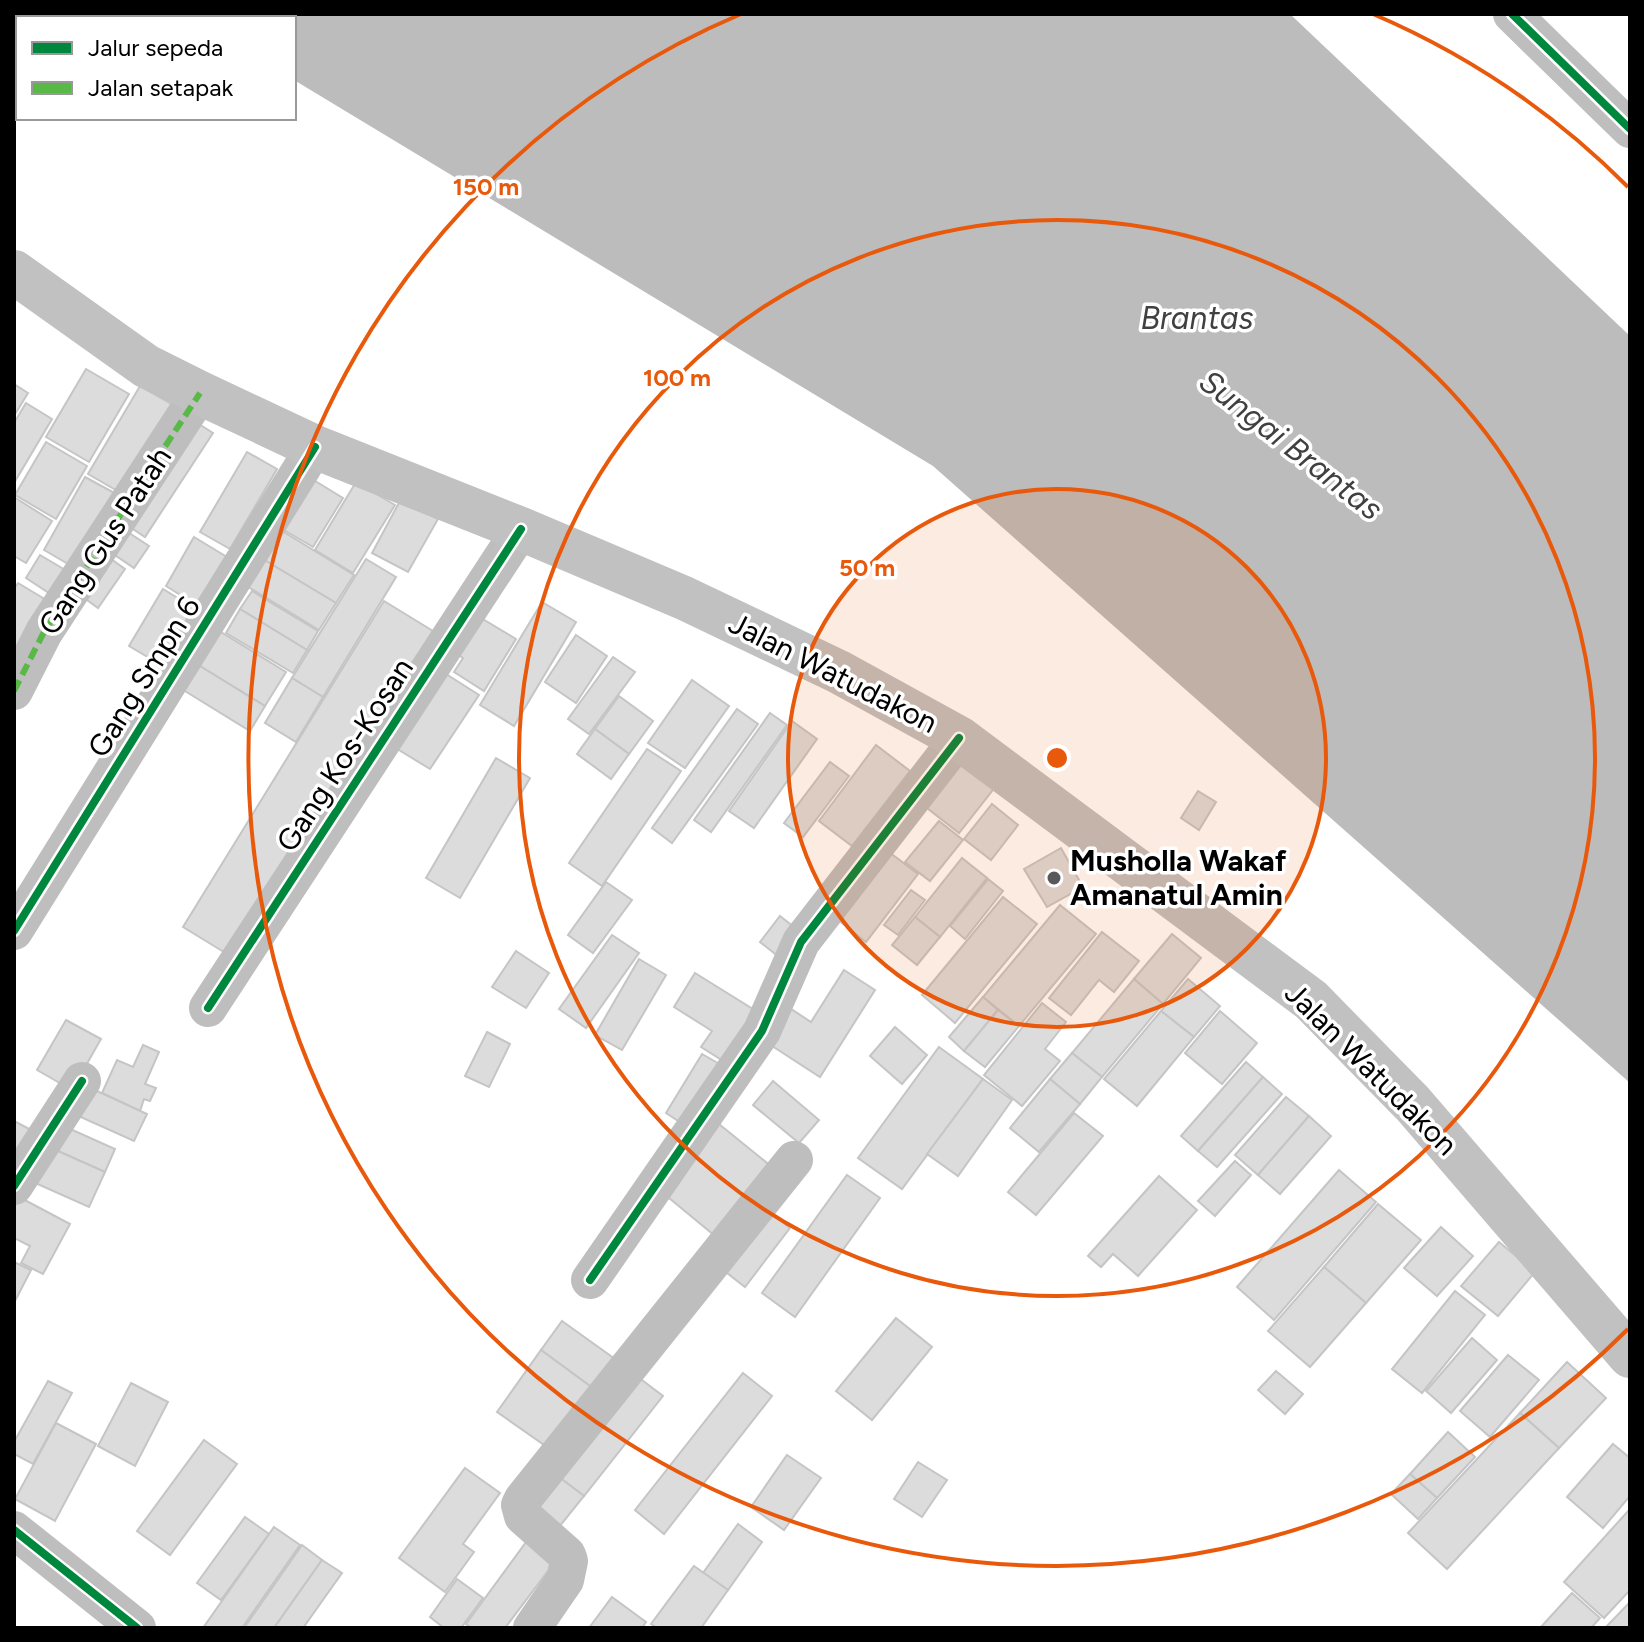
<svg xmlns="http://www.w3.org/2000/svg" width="1644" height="1642" font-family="Figtree,sans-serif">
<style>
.water{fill:#bcbcbc}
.building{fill:#dcdcdc;stroke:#c5c5c5;stroke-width:2}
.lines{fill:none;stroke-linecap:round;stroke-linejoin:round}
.street{stroke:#bebebe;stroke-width:38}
.secondary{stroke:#c1c1c1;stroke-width:44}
.quiet{stroke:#58b947;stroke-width:6;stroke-dasharray:12 6;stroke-linecap:butt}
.cycleway-casing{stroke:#fff;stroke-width:13}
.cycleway{stroke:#00873e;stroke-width:8}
.ring{fill:none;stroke:#e8590c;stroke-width:4}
.poi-dot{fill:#595959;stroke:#fff;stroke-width:3}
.labels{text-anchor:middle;stroke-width:7;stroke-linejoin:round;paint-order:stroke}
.street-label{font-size:30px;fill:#000;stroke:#fff}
.poi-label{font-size:30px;font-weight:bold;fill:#000;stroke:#fff;text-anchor:start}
.water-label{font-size:32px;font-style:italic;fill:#404040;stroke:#fff}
.centre{fill:#e8590c;stroke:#fff;stroke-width:4}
.ring-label{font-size:24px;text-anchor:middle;font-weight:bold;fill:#e8590c;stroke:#fff;stroke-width:7;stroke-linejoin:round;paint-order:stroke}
</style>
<rect width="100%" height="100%" fill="#fff"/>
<path class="water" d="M 184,14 L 1290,14 L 1630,336 L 1630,1083 L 933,466 L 294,80 L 294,18 L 191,18 Z"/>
<g class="building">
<path d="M 86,369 L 129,394 L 89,462 L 46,437 Z"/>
<path d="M 14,384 L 28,393 L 14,416 Z"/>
<path d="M 140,386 L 178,408 L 126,496 L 88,474 Z"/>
<path d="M 26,403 L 52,419 L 14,483 L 14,423 Z"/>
<path d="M 188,417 L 213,433 L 145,537 L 121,521 Z"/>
<path d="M 46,442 L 87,466 L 56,519 L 15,495 Z"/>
<path d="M 247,452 L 277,469 L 230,549 L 200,532 Z"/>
<path d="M 307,476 L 343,498 L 313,547 L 277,526 Z"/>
<path d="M 85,477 L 118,495 L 75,568 L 44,550 Z"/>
<path d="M 356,482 L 395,505 L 353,573 L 315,550 Z"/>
<path d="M 14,497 L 52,521 L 26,563 L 14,556 Z"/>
<path d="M 401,499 L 438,519 L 408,572 L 372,553 Z"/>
<path d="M 117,525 L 149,546 L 134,568 L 103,547 Z"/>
<path d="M 274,526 L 354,575 L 336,603 L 256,555 Z"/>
<path d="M 194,537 L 227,557 L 198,606 L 166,586 Z"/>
<path d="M 100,551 L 125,569 L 98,608 L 87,600 L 99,582 L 85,572 Z"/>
<path d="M 40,555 L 67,571 L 52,595 L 26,578 Z"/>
<path d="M 256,555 L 336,603 L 319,630 L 240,582 Z"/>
<path d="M 366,559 L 396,577 L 323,697 L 292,678 Z"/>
<path d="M 18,583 L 53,604 L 14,672 L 14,589 Z"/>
<path d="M 163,589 L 196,609 L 161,665 L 129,646 Z"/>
<path d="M 252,591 L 318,631 L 307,650 L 240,609 Z"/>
<path d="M 384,601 L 433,631 L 232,957 L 183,927 Z"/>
<path d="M 542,602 L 576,622 L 514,726 L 480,705 Z"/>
<path d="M 240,609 L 307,650 L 293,673 L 226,633 Z"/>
<path d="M 476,615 L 516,639 L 484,691 L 454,672 L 463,658 L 453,651 Z"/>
<path d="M 216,629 L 286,672 L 265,706 L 195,663 Z"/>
<path d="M 576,635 L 607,656 L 576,703 L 545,682 Z"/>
<path d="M 613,657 L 635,672 L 589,734 L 568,719 Z"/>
<path d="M 195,663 L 265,706 L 250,731 L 180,688 Z"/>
<path d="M 443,672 L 479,695 L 430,769 L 394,747 Z"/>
<path d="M 292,678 L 323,697 L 296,742 L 265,723 Z"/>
<path d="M 692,680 L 729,706 L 685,768 L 648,743 Z"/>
<path d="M 619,696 L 653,721 L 629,754 L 595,729 Z"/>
<path d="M 737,709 L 758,724 L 672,843 L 652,828 Z"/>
<path d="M 770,713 L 787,725 L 711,832 L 694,820 Z"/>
<path d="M 792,721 L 817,739 L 754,828 L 729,811 Z"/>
<path d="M 595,729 L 629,754 L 611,779 L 577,754 Z"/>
<path d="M 876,745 L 910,771 L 852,846 L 819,821 Z"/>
<path d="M 647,749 L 681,771 L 602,886 L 569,863 Z"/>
<path d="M 496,758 L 530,778 L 460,898 L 426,878 Z"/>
<path d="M 964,761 L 996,786 L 959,833 L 927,808 Z"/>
<path d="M 830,762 L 849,776 L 803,837 L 784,823 Z"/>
<path d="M 1198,791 L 1216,802 L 1199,830 L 1181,818 Z"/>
<path d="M 992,804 L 1018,825 L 991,860 L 964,839 Z"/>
<path d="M 939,821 L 963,840 L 930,881 L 905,862 Z"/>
<path d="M 1061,848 L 1083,887 L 1047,907 L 1024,869 Z"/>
<path d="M 889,852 L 918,874 L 866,942 L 837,919 Z"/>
<path d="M 962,858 L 987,878 L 940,937 L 915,917 Z"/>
<path d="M 988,879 L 1003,891 L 965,939 L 950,926 Z"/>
<path d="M 606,882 L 632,900 L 593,953 L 568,935 Z"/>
<path d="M 911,890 L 925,900 L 898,935 L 884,925 Z"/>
<path d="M 1003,897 L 1037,924 L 955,1023 L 922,995 Z"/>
<path d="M 1060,905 L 1096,934 L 1019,1026 L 983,997 Z"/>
<path d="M 780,916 L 799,931 L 779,957 L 760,942 Z"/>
<path d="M 915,917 L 940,937 L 917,965 L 892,945 Z"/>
<path d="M 1102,932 L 1139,961 L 1114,992 L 1099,980 L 1071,1015 L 1049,998 Z"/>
<path d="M 1172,934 L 1201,958 L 1163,1004 L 1134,979 Z"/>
<path d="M 612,935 L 639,953 L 586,1028 L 559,1009 Z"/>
<path d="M 516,951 L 549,973 L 526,1008 L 492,987 Z"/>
<path d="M 639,959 L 666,975 L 622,1050 L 595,1035 Z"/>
<path d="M 844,970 L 875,990 L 820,1077 L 769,1044 L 791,1009 L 811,1022 Z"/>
<path d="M 695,973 L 764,1016 L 733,1067 L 701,1047 L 712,1031 L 674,1007 Z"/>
<path d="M 1134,979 L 1163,1004 L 1102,1077 L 1072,1053 Z"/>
<path d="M 1188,979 L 1220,1006 L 1194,1037 L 1161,1011 Z"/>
<path d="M 983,997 L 998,1010 L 964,1051 L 949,1037 Z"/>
<path d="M 1042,1003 L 1066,1022 L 1045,1049 L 1060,1061 L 1022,1106 L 984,1075 Z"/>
<path d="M 998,1010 L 1019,1026 L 985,1067 L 964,1051 Z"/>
<path d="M 1161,1011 L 1194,1037 L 1137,1106 L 1104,1079 Z"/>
<path d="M 1220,1011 L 1257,1043 L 1222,1084 L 1185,1053 Z"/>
<path d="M 66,1020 L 101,1039 L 72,1090 L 37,1070 Z"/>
<path d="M 895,1027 L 927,1055 L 902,1084 L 870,1056 Z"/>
<path d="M 487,1032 L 510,1044 L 489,1087 L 465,1076 Z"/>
<path d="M 143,1045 L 159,1052 L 145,1084 L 156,1088 L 150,1101 L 144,1099 L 140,1111 L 102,1093 L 117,1060 L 133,1067 Z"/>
<path d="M 939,1047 L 983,1079 L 902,1189 L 858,1158 Z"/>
<path d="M 1072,1053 L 1102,1077 L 1080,1104 L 1050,1079 Z"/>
<path d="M 702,1054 L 730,1070 L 692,1130 L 666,1113 Z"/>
<path d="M 1246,1062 L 1263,1077 L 1198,1151 L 1181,1136 Z"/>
<path d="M 1263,1077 L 1282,1094 L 1217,1167 L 1198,1151 Z"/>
<path d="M 983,1079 L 1012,1100 L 958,1176 L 927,1154 Z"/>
<path d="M 1050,1079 L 1080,1104 L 1039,1152 L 1010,1128 Z"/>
<path d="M 773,1081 L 819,1120 L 799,1143 L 753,1105 Z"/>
<path d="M 86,1086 L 147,1114 L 134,1141 L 74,1114 Z"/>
<path d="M 1286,1097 L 1309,1116 L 1258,1175 L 1235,1155 Z"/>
<path d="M 1074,1113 L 1103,1136 L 1036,1215 L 1008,1192 Z"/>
<path d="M 1309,1116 L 1331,1136 L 1280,1194 L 1258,1175 Z"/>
<path d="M 714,1120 L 777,1171 L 720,1240 L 657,1188 Z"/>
<path d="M 14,1121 L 35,1132 L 14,1170 Z"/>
<path d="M 59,1124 L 115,1149 L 105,1172 L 49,1147 Z"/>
<path d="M 49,1147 L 105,1172 L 89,1207 L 33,1182 Z"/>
<path d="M 1235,1161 L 1251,1175 L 1215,1216 L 1198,1201 Z"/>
<path d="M 1339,1170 L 1376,1202 L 1274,1320 L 1237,1287 Z"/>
<path d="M 847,1175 L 880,1198 L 795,1317 L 762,1293 Z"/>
<path d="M 1159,1176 L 1197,1210 L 1138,1276 L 1113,1254 L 1101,1267 L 1088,1256 Z"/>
<path d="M 19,1197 L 70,1224 L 43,1274 L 21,1263 L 30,1246 L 14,1238 L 14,1207 Z"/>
<path d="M 1378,1204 L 1421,1240 L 1366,1303 L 1324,1267 Z"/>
<path d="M 763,1208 L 790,1228 L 745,1287 L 718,1266 Z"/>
<path d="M 1441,1227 L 1473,1256 L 1437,1296 L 1404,1268 Z"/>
<path d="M 1499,1242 L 1535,1272 L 1498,1316 L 1461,1286 Z"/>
<path d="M 14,1262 L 31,1270 L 14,1303 Z"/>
<path d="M 1324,1267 L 1366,1303 L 1310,1367 L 1268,1331 Z"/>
<path d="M 1455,1291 L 1485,1315 L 1422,1393 L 1392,1369 Z"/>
<path d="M 896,1318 L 932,1347 L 872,1420 L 836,1391 Z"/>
<path d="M 562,1321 L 615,1359 L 594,1389 L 541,1350 Z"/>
<path d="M 1472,1338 L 1497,1360 L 1451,1413 L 1426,1391 Z"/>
<path d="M 541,1350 L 594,1389 L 550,1449 L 497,1412 Z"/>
<path d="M 1508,1355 L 1539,1380 L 1490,1437 L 1460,1411 Z"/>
<path d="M 1567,1362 L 1606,1398 L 1559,1448 L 1520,1413 Z"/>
<path d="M 630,1371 L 663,1396 L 584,1496 L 551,1471 Z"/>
<path d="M 1276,1371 L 1303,1394 L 1285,1414 L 1258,1390 Z"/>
<path d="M 743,1373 L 772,1396 L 664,1534 L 635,1510 Z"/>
<path d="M 48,1381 L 72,1393 L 33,1464 L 14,1454 L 14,1442 Z"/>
<path d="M 131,1383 L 168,1402 L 135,1466 L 98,1446 Z"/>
<path d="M 1520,1413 L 1559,1448 L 1447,1569 L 1408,1533 Z"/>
<path d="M 56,1423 L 96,1444 L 55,1521 L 15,1499 Z"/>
<path d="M 1448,1432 L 1475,1457 L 1437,1498 L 1410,1474 Z"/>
<path d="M 204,1440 L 237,1464 L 170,1555 L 137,1531 Z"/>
<path d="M 1613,1444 L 1630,1458 L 1630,1496 L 1603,1528 L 1567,1497 Z"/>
<path d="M 787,1455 L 821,1478 L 784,1530 L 751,1507 Z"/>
<path d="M 918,1462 L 947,1480 L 922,1517 L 894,1499 Z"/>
<path d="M 465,1468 L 500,1493 L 463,1544 L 474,1552 L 445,1592 L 399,1558 Z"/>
<path d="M 551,1471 L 584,1496 L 555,1532 L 523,1506 Z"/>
<path d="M 1410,1474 L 1437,1498 L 1418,1519 L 1391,1494 Z"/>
<path d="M 1629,1510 L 1630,1590 L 1604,1618 L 1564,1582 Z"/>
<path d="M 245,1517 L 269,1534 L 221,1600 L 197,1583 Z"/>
<path d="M 738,1524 L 762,1542 L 728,1590 L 703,1573 Z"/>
<path d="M 274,1527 L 300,1545 L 242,1628 L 203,1628 Z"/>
<path d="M 532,1534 L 560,1555 L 505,1628 L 471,1628 L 466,1624 Z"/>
<path d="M 302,1545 L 322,1560 L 274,1628 L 244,1628 Z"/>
<path d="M 322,1560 L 342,1573 L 303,1628 L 274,1628 Z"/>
<path d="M 694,1566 L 728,1590 L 701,1628 L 657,1628 L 651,1624 Z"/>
<path d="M 457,1579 L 483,1598 L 461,1628 L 444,1628 L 430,1617 Z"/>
<path d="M 1572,1593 L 1600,1618 L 1591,1628 L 1540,1628 Z"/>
<path d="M 612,1597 L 646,1622 L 642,1628 L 589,1628 Z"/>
<path d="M 1630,1602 L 1630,1628 L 1605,1628 Z"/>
</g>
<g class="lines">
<g class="street">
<path d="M 1512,14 L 1630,129"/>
<path d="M 14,691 L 44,632 L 200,393"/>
<path d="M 14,931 L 315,447"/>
<path d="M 208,1008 L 521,529"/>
<path d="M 14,1186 L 82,1081"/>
<path d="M 590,1280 L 762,1031 L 801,942 L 959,738"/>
<path d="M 14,1530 L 137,1628"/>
<path d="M 532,1628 L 565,1580 L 569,1561 L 567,1555 L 523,1516 L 520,1505 L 523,1499 L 794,1160"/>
</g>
<path class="secondary" d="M 14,272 L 146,366 L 200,393 L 315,447 L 521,529 L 684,598 L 839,672 L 959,738 L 1311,1000 L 1413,1104 L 1630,1356"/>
<path class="quiet" d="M 14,691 L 44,632 L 200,393"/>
<g class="cycleway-casing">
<g id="cycleway">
<path d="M 1512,14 L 1630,129"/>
<path d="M 14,931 L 315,447"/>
<path d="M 208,1008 L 521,529"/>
<path d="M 14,1186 L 82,1081"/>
<path d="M 590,1280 L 762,1031 L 801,942 L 959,738"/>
<path d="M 14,1530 L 137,1628"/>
</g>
</g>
<use href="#cycleway" class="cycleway"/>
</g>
<circle cx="1057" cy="758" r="269" fill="#e8590c" fill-opacity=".12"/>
<g class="ring">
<circle cx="1057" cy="758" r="269"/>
<circle cx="1057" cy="758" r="538"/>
<path d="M1628 1329A808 808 0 1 1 741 14M1373 14A808 808 0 0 1 1628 187"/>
</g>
<circle class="poi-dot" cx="1054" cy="878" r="8"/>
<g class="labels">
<g class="street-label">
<text transform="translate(105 541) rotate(-57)" y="10">Gang Gus Patah</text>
<text transform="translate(833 673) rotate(27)" y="10">Jalan Watudakon</text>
<text transform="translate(144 677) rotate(-58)" y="10">Gang Smpn 6</text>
<text transform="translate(345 755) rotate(-57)" y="10">Gang Kos-Kosan</text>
<text transform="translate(1371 1069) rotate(45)" y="10">Jalan Watudakon</text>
</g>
<g class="poi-label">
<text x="1070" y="871">Musholla Wakaf<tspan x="1070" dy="34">Amanatul Amin</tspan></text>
</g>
<g class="water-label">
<text x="1197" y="329">Brantas</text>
<text transform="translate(1291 445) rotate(38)" y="11">Sungai Brantas</text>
</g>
</g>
<circle cx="1057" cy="758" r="12" class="centre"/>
<g class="ring-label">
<text x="486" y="195">150 m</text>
<text x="677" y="386">100 m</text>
<text x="867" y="576">50 m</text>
</g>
<rect width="1644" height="1642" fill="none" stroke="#000000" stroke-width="32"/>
<rect x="16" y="16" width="280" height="104" fill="#ffffff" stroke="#999999" stroke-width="2"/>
<rect x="32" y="42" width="40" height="12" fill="#00873e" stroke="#999999" stroke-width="2"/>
<text x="88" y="56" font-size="24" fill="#000000">Jalur sepeda</text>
<rect x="32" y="82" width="40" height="12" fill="#58b947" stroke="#999999" stroke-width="2"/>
<text x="88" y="96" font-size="24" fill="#000000">Jalan setapak</text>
</svg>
